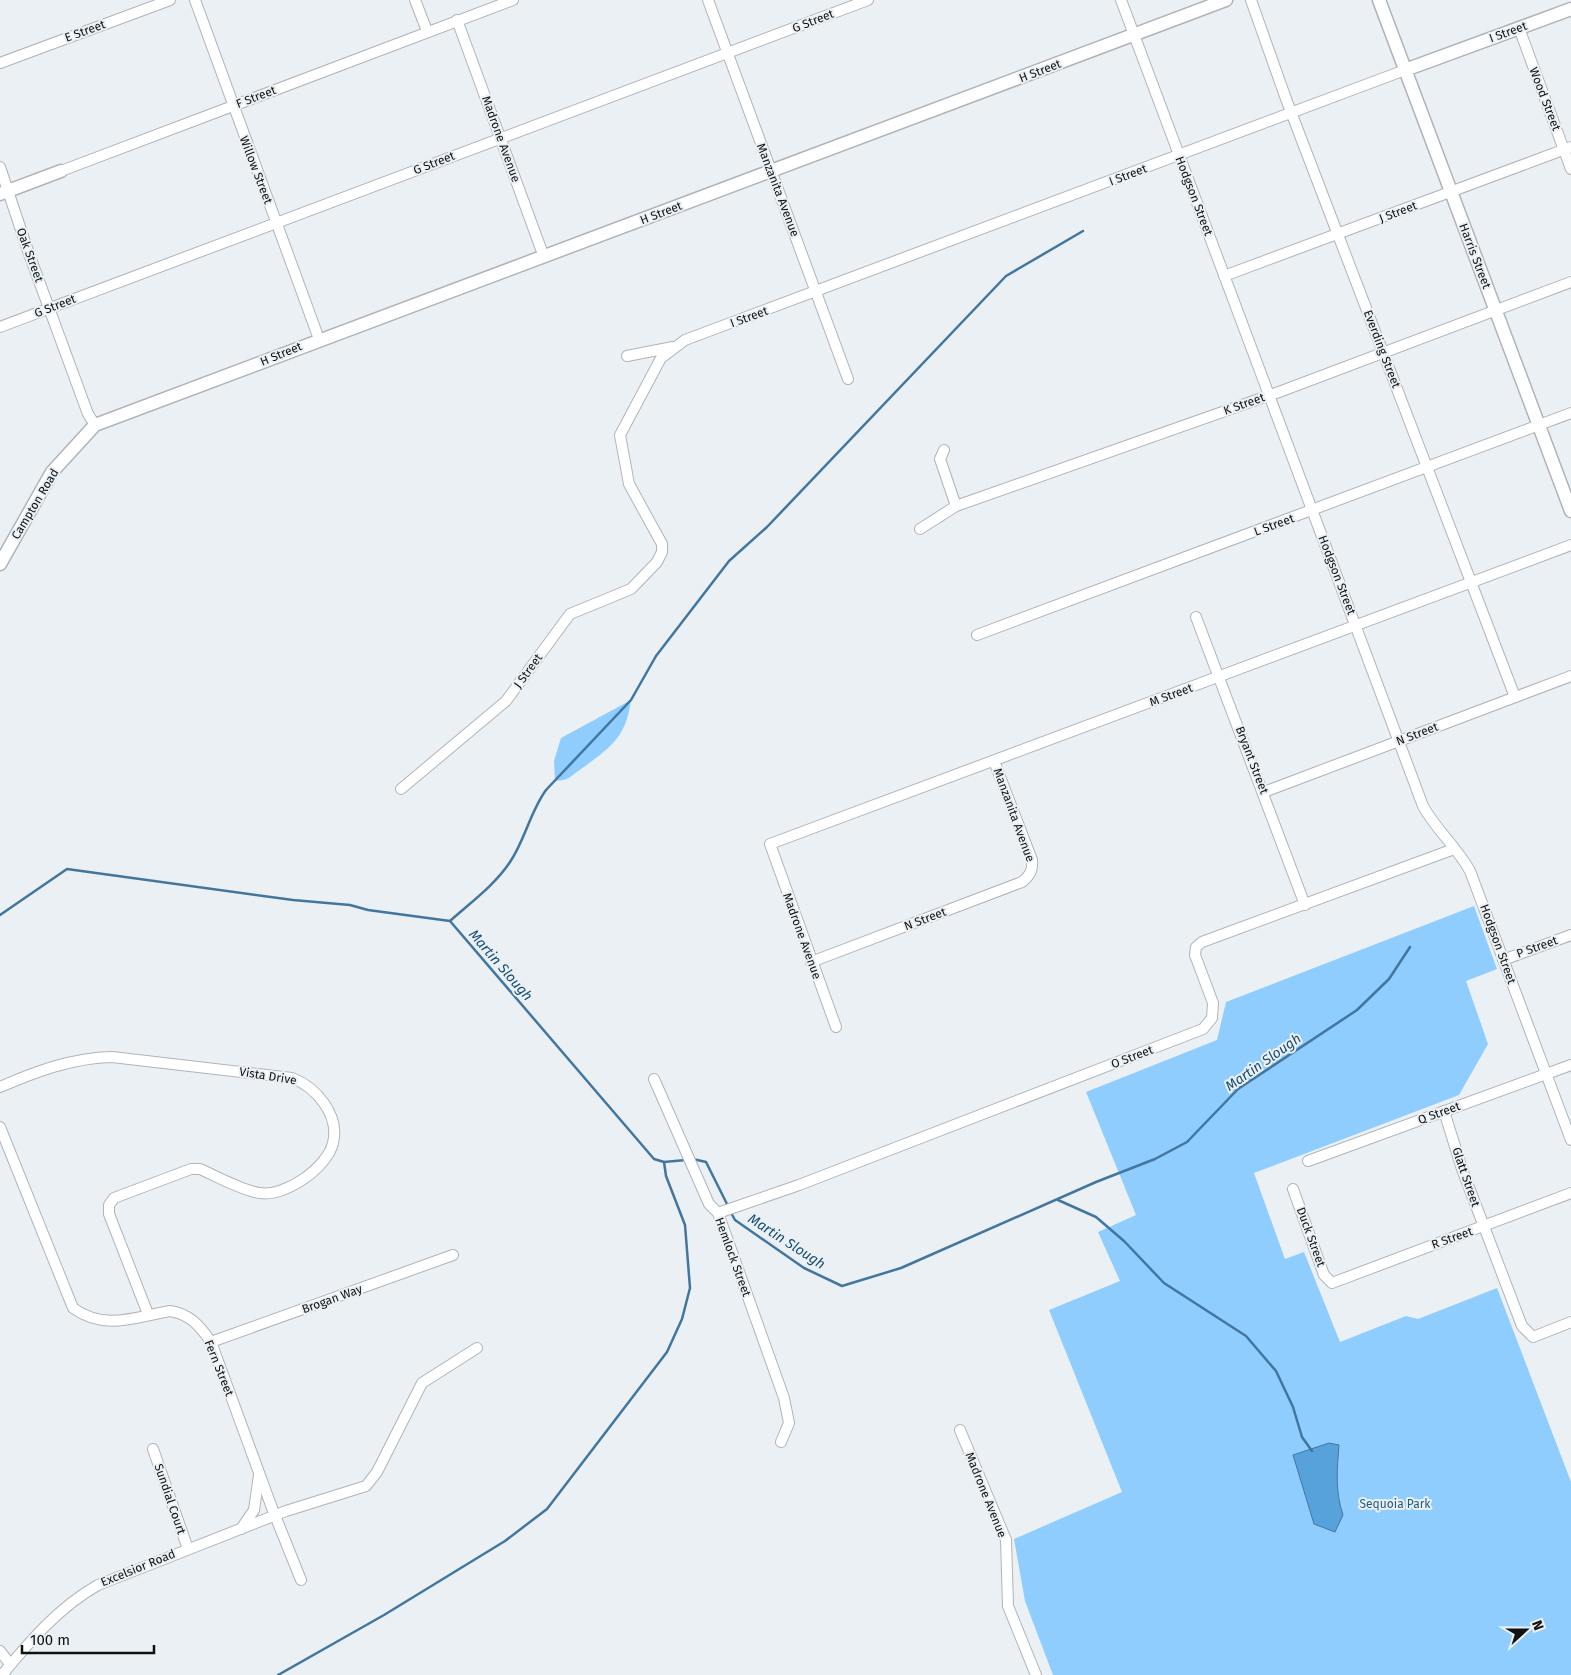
<svg xmlns="http://www.w3.org/2000/svg" width="1571" height="1675" font-family="'Fira Sans',sans-serif">
<style>
.green{fill:#8fcdff}
.water{fill:#58a2db;stroke:#42769f}
.lines{fill:none;stroke-linecap:round;stroke-linejoin:round}
.stream{stroke:#42769f;stroke-width:2.5}
.minor-casing{stroke:#b0b4b9;stroke-width:12}
.major-casing{stroke:#b0b4b9;stroke-width:15}
.minor{stroke:#fff;stroke-width:10}
.major{stroke:#fff;stroke-width:12}
.labels{text-anchor:middle;stroke-width:4;stroke-linejoin:round;paint-order:stroke}
.street-label{font-size:12px;fill:#0f1112;stroke:#ebf0f4}
.park-label{font-size:12px;fill:#265b82;stroke:#ebf0f4}
.water-label{font-size:14px;font-style:italic;fill:#164d73;stroke:#ebf0f4}
</style>
<rect width="100%" height="100%" fill="#ebf0f4"/>
<g class="green">
<path d="M 631,700 C 626,738 610,748 581,769 C 569,777 570,780 555,781 L 554,761 L 561,738 Z"/>
<path d="M 1474,906 L 1497,969 L 1466,981 L 1488,1044 L 1459,1095 L 1254,1173 L 1285,1259 L 1304,1252 L 1340,1342 L 1406,1316 L 1418,1319 L 1497,1288 L 1571,1482 L 1571,1675 L 1053,1675 L 1025,1601 L 1014,1539 L 1122,1492 L 1049,1310 L 1120,1281 L 1098,1232 L 1136,1215 L 1086,1092 L 1217,1040 L 1226,1002 Z"/>
</g>
<path class="water" d="M 1329,1443 L 1339,1445 C 1337,1470 1335,1491 1343,1515 L 1335,1532 L 1314,1524 L 1293,1455 Z"/>
<g class="lines">
<g class="stream">
<path d="M 0,915 L 67,869 L 293,900 L 350,905 L 368,910 L 450,921 L 654,1159 L 664,1162 L 686,1160"/>
<path d="M 450,921 C 470,903 495,885 510,862 C 525,840 530,812 546,790 L 631,700 L 656,656 L 729,561 L 767,527 L 1006,276 L 1083,231"/>
<path d="M 693,1159 L 706,1162 L 728,1206"/>
<path d="M 1058,1200 L 1096,1217 L 1124,1241 L 1164,1283 L 1246,1336 L 1276,1371 L 1293,1407 L 1302,1437 L 1312,1451"/>
<path d="M 730,1211 L 735,1220 L 804,1268 L 842,1286 L 901,1268 L 1096,1182 L 1155,1159 L 1187,1142 L 1238,1089 L 1357,1010 L 1389,979 L 1410,947"/>
<path d="M 278,1675 L 384,1615 L 505,1541 L 547,1509 L 667,1352 L 682,1319 L 690,1288 L 685,1225 L 666,1176 L 664,1162"/>
</g>
<g class="minor-casing">
<g id="minor">
<path d="M 195,0 L 319,339"/>
<path d="M 415,0 L 427,31"/>
<path d="M 708,0 L 848,379"/>
<path d="M 1121,0 L 1423,806 C 1436,830 1457,847 1470,871 L 1571,1140"/>
<path d="M 1251,0 L 1286,99 L 1515,697"/>
<path d="M 457,20 L 544,257"/>
<path d="M 1519,28 L 1571,169"/>
<path d="M 0,63 L 170,0"/>
<path d="M 0,167 L 28,251 L 88,414 L 95,425"/>
<path d="M 61,171 L 513,0"/>
<path d="M 1224,276 L 1571,147"/>
<path d="M 0,327 L 868,0"/>
<path d="M 627,356 L 673,347"/>
<path d="M 944,450 L 940,459 L 956,506"/>
<path d="M 920,529 L 956,506 L 1279,392 L 1571,282"/>
<path d="M 1196,617 L 1305,905"/>
<path d="M 977,635 L 1571,413"/>
<path d="M 401,789 L 506,701 L 570,614 L 631,589 L 657,562 L 662,552 L 662,544 L 629,484 L 620,435 L 661,358 L 685,340 L 1405,70"/>
<path d="M 1264,792 L 1571,676"/>
<path d="M 1503,960 L 1571,935"/>
<path d="M 811,962 L 1022,882 C 1030,875 1033,871 1032,860 L 994,761"/>
<path d="M 836,1027 L 770,844 L 1571,545"/>
<path d="M 654,1079 L 709,1204 L 718,1213 L 784,1398 L 789,1423 L 781,1442"/>
<path d="M 0,1087 C 37,1071 72,1058 112,1057 L 292,1078 C 316,1087 340,1115 333,1143 C 327,1168 285,1197 260,1193 C 243,1191 216,1176 200,1169 L 191,1169 L 114,1198 L 109,1205 L 109,1214 L 148,1314"/>
<path d="M 1444,1111 L 1462,1169 L 1522,1326 L 1533,1337 L 1571,1322"/>
<path d="M 0,1127 L 73,1308 C 105,1331 135,1317 170,1311 C 190,1314 200,1326 211,1342 L 272,1508 L 301,1580"/>
<path d="M 1308,1161 L 1571,1065"/>
<path d="M 1293,1189 L 1324,1275 L 1332,1283 L 1571,1193"/>
<path d="M 718,1213 L 799,1185 L 1203,1029 L 1212,1018 L 1213,1003 L 1195,955 L 1196,947 L 1202,942 L 1454,849"/>
<path d="M 211,1342 L 453,1255"/>
<path d="M 960,1430 L 1006,1540 L 1008,1606 L 1036,1675"/>
<path d="M 153,1449 L 188,1549"/>
<path d="M 241,1529 L 254,1510 L 259,1475"/>
<path d="M 0,1651 L 10,1664"/>
<path d="M 2,1675 C 30,1641 59,1607 98,1585 L 286,1511 L 366,1486 L 377,1472 L 422,1383 L 477,1348"/>
</g>
</g>
<g class="major-casing">
<g id="major">
<path d="M 1379,0 L 1571,511"/>
<path d="M 1405,70 L 1571,9"/>
<path d="M 0,194 L 61,171"/>
<path d="M 0,564 L 52,472 L 95,425 L 1226,0"/>
</g>
</g>
<use href="#minor" class="minor"/>
<use href="#major" class="major"/>
</g>
<g class="labels">
<g class="street-label">
<text transform="translate(813 21) rotate(-21)" y="4">G Street</text>
<text transform="translate(85 31) rotate(-20)" y="4">E Street</text>
<text transform="translate(1508 32) rotate(-20)" y="4">I Street</text>
<text transform="translate(1040 71) rotate(-21)" y="4">H Street</text>
<text transform="translate(256 97) rotate(-21)" y="4">F Street</text>
<text transform="translate(1545 99) rotate(69)" y="4">Wood Street</text>
<text transform="translate(501 139) rotate(70)" y="4">Madrone Avenue</text>
<text transform="translate(434 163) rotate(-21)" y="4">G Street</text>
<text transform="translate(256 170) rotate(69)" y="4">Willow Street</text>
<text transform="translate(1128 175) rotate(-21)" y="4">I Street</text>
<text transform="translate(778 190) rotate(69)" y="4">Manzanita Avenue</text>
<text transform="translate(1194 196) rotate(69)" y="4">Hodgson Street</text>
<text transform="translate(1398 212) rotate(-21)" y="4">J Street</text>
<text transform="translate(661 213) rotate(-21)" y="4">H Street</text>
<text transform="translate(30 255) rotate(70)" y="4">Oak Street</text>
<text transform="translate(1475 256) rotate(69)" y="4">Harris Street</text>
<text transform="translate(55 306) rotate(-21)" y="4">G Street</text>
<text transform="translate(749 317) rotate(-20)" y="4">I Street</text>
<text transform="translate(1382 349) rotate(69)" y="4">Everding Street</text>
<text transform="translate(281 354) rotate(-22)" y="4">H Street</text>
<text transform="translate(1244 404) rotate(-20)" y="4">K Street</text>
<text transform="translate(35 504) rotate(-59)" y="4">Campton Road</text>
<text transform="translate(1274 525) rotate(-20)" y="4">L Street</text>
<text transform="translate(1337 575) rotate(69)" y="4">Hodgson Street</text>
<text transform="translate(528 671) rotate(-54)" y="4">J Street</text>
<text transform="translate(1171 695) rotate(-20)" y="4">M Street</text>
<text transform="translate(1417 734) rotate(-21)" y="4">N Street</text>
<text transform="translate(1252 760) rotate(69)" y="4">Bryant Street</text>
<text transform="translate(1014 815) rotate(70)" y="4">Manzanita Avenue</text>
<text transform="translate(925 919) rotate(-21)" y="4">N Street</text>
<text transform="translate(802 936) rotate(70)" y="4">Madrone Avenue</text>
<text transform="translate(1498 944) rotate(70)" y="4">Hodgson Street</text>
<text transform="translate(1537 947) rotate(-20)" y="4">P Street</text>
<text transform="translate(1132 1057) rotate(-21)" y="4">O Street</text>
<text transform="translate(268 1076) rotate(9)" y="4">Vista Drive</text>
<text transform="translate(1439 1113) rotate(-20)" y="4">Q Street</text>
<text transform="translate(1466 1177) rotate(71)" y="4">Glatt Street</text>
<text transform="translate(1311 1237) rotate(70)" y="4">Duck Street</text>
<text transform="translate(1452 1238) rotate(-20)" y="4">R Street</text>
<text transform="translate(733 1257) rotate(70)" y="4">Hemlock Street</text>
<text transform="translate(332 1299) rotate(-20)" y="4">Brogan Way</text>
<text transform="translate(219 1368) rotate(68)" y="4">Fern Street</text>
<text transform="translate(986 1495) rotate(68)" y="4">Madrone Avenue</text>
<text transform="translate(170 1499) rotate(71)" y="4">Sundial Court</text>
<text transform="translate(138 1568) rotate(-22)" y="4">Excelsior Road</text>
</g>
<g class="park-label">
<text x="1395" y="1508">Sequoia Park</text>
</g>
<g class="water-label">
<text transform="translate(501 965) rotate(49)" y="5">Martin Slough</text>
<text transform="translate(1263 1062) rotate(-35)" y="5">Martin Slough</text>
<text transform="translate(787 1241) rotate(33)" y="5">Martin Slough</text>
</g>
</g>
<g transform="translate(1526 1630) rotate(69)" stroke="#ebf0f4" stroke-width="4" paint-order="stroke">
<path d="M0-4L9 19L0 12L-9 19Z" fill="#0f1112"/>
<text y="-8" font-size="14" font-weight="bold" text-anchor="middle" fill="#0f1112">N</text>
</g>
<path d="M22 1645v8h132v-8" fill="none" stroke="#0f1112" stroke-width="2.5"/>
<text x="30" y="1645" font-size="15" fill="#0f1112" stroke="#ebf0f4" stroke-width="4" paint-order="stroke">100 m</text>
</svg>
